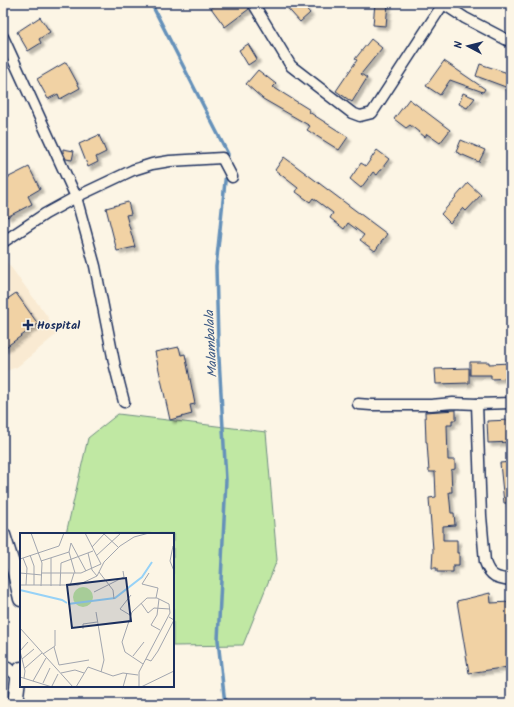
<svg xmlns="http://www.w3.org/2000/svg" width="514" height="707" font-family="Kalam,sans-serif">
<style>
.built{fill:#f9ead2}
.green{fill:#c0e8a3;stroke:#6e8c80}
.lines{fill:none;stroke-linecap:round;stroke-linejoin:round}
.stream{stroke:#6591ba;stroke-width:3.5}
.building{fill:#f1d2a4;stroke:#1b2f5e;filter:url(#shadow)}
.street-casing{stroke:#1b2f5e;stroke-width:13}
.secondary-casing{stroke:#1b2f5e;stroke-width:17}
.street{stroke:#fcf5e5;stroke-width:10}
.secondary{stroke:#fcf5e5;stroke-width:14}
.poi-dot{fill:#1b2f5e;stroke:#fcf5e5;stroke-width:1.5}
.labels{text-anchor:middle;stroke-width:3;stroke-linejoin:round;paint-order:stroke}
.poi-label{font-size:12px;font-weight:bold;fill:#1b2f5e;stroke:#fcf5e5;text-anchor:start}
.water-label{font-size:13px;font-style:italic;fill:#3a5884;stroke:#fcf5e5}
.inset-river{fill:none;stroke:#97d2f7;stroke-width:2}
.inset-road{fill:none;stroke:#a2a6af;stroke-width:1}
.view{fill:#1b2f5e;fill-opacity:0.15;stroke:#1b2f5e;stroke-width:2}
.inset-edge{fill:none;stroke:#1b2f5e;stroke-width:2}
</style>
<defs>
<filter id="shadow"><feDropShadow dx="3.5" dy="3.5" stdDeviation="1" flood-color="#0004"/></filter>
</defs>
<rect width="100%" height="100%" fill="#fcf5e5"/>
<filter id="ink" filterUnits="userSpaceOnUse"><feTurbulence type="fractalNoise" baseFrequency=".025" numOctaves="2"/><feDisplacementMap in="SourceGraphic" scale="8" xChannelSelector="R" yChannelSelector="G"/><feConvolveMatrix kernelMatrix="1 2 1 2 8 2 1 2 1" color-interpolation-filters="sRGB"/></filter>
<g filter="url(#ink)">
<path class="built" d="M 7,262 L 47,316 L 57,334 L 17,367 L 3,372 L 3,265 Z"/>
<path class="green" d="M 118,414 L 266,432 L 277,560 L 243,645 L 173,646 L 173,534 L 66,534 L 88,438 Z"/>
<g class="lines">
<g class="stream">
<path d="M 151,3 L 228,154 L 227,162"/>
<path d="M 225,704 L 218,640 L 226,480 L 218,341 L 216,267 L 226,172"/>
</g>
</g>
<g class="building">
<path d="M 217,3 L 247,3 L 249,9 L 225,27 L 211,8 Z"/>
<path d="M 283,3 L 301,3 L 310,13 L 300,22 Z"/>
<path d="M 375,3 L 388,3 L 386,26 L 373,25 Z"/>
<path d="M 40,17 L 50,32 L 39,39 L 41,43 L 28,51 L 17,32 Z"/>
<path d="M 371,39 L 382,48 L 361,74 L 367,78 L 352,102 L 336,91 L 357,60 L 355,59 Z"/>
<path d="M 248,44 L 257,59 L 248,65 L 239,50 Z"/>
<path d="M 444,61 L 485,89 L 483,92 L 450,80 L 440,95 L 426,86 Z"/>
<path d="M 66,62 L 80,88 L 60,99 L 58,94 L 48,99 L 37,79 Z"/>
<path d="M 480,64 L 511,74 L 511,89 L 476,76 Z"/>
<path d="M 258,70 L 276,84 L 273,87 L 310,110 L 309,112 L 348,137 L 339,150 L 307,130 L 310,126 L 263,99 L 246,84 Z"/>
<path d="M 463,93 L 475,98 L 467,108 L 459,104 Z"/>
<path d="M 409,99 L 450,130 L 440,143 L 427,134 L 425,137 L 410,125 L 406,128 L 394,119 Z"/>
<path d="M 99,135 L 106,152 L 96,157 L 98,162 L 88,167 L 79,144 Z"/>
<path d="M 461,140 L 485,150 L 479,162 L 456,152 Z"/>
<path d="M 63,149 L 74,151 L 72,160 L 66,159 L 63,152 Z"/>
<path d="M 377,150 L 389,159 L 377,175 L 373,172 L 361,188 L 350,179 L 361,163 L 366,166 Z"/>
<path d="M 284,157 L 387,234 L 375,251 L 360,240 L 364,235 L 348,223 L 344,229 L 330,218 L 333,213 L 313,198 L 310,202 L 296,192 L 298,188 L 275,170 Z"/>
<path d="M 29,167 L 40,189 L 28,196 L 32,204 L 7,217 L 3,209 L 3,206 L 8,203 L 3,193 L 3,180 Z"/>
<path d="M 468,183 L 481,195 L 466,211 L 463,208 L 450,223 L 441,214 Z"/>
<path d="M 128,202 L 131,214 L 126,215 L 135,247 L 117,251 L 106,208 Z"/>
<path d="M 16,293 L 38,324 L 3,349 L 3,302 Z"/>
<path d="M 179,347 L 181,355 L 185,354 L 195,404 L 190,405 L 192,414 L 170,420 L 155,352 Z"/>
<path d="M 470,362 L 489,362 L 489,364 L 511,363 L 511,378 L 491,379 L 491,375 L 470,375 Z"/>
<path d="M 469,368 L 469,383 L 436,384 L 435,369 Z"/>
<path d="M 456,410 L 456,420 L 452,420 L 452,425 L 447,425 L 448,460 L 455,460 L 455,469 L 451,470 L 452,492 L 449,492 L 451,513 L 454,513 L 455,525 L 443,526 L 443,540 L 457,540 L 457,553 L 459,553 L 459,565 L 453,565 L 453,572 L 437,572 L 437,568 L 432,568 L 433,550 L 429,498 L 436,497 L 435,472 L 429,472 L 427,442 L 426,442 L 425,412 Z"/>
<path d="M 511,420 L 511,442 L 488,443 L 487,421 Z"/>
<path d="M 511,462 L 511,503 L 504,503 L 500,463 Z"/>
<path d="M 490,593 L 491,603 L 511,602 L 511,657 L 506,657 L 508,667 L 469,673 L 457,601 Z"/>
</g>
<g class="lines">
<g class="street-casing">
<g id="street">
<path d="M 253,3 L 291,66 L 352,113 L 360,116 L 372,113 L 443,4"/>
<path d="M 442,3 L 465,18 L 511,42"/>
<path d="M 3,37 L 76,197 L 95,266 L 115,367 L 124,402"/>
<path d="M 3,242 L 45,214 L 76,197 L 133,170 L 152,164 L 170,161 L 222,158 L 232,177"/>
<path d="M 358,404 L 371,405 L 431,405 L 453,403 L 477,404 L 511,403"/>
<path d="M 477,404 L 481,516 L 485,562 C 490,577 497,578 511,580"/>
<path d="M 3,666 L 8,668 L 18,677"/>
</g>
</g>
<g class="secondary-casing">
<g id="secondary">
<path d="M 3,535 L 15,573 L 21,599"/>
<path d="M 15,704 L 19,671 L 21,669"/>
</g>
</g>
<use href="#street" class="street"/>
<use href="#secondary" class="secondary"/>
</g>
</g>
<path class="poi-dot" d="M26 319h4v4h4v4h-4v4h-4v-4h-4v-4h4z"/>
<g class="labels">
<g class="poi-label">
<text x="37" y="329">Hospital</text>
</g>
<g class="water-label">
<text transform="translate(210 344) rotate(-93)" y="5">Malambalala</text>
</g>
</g>
<g transform="translate(20 533)">
<rect width="154" height="154" fill="#fcf5e5"/>
<path d="M53 64a10 10 0 1 1 20 0a10 10 0 1 1-20 0Z" fill="#c0e8a3"/>
<path class="inset-river" d="M 0,57 L 42,67 L 47,70M 48,71 L 95,65 L 122,44 L 132,29"/>
<path class="inset-road" d="M 11,0 L 22,30 L 21,53M 65,0 L 81,31M 83,0 L 98,14M 51,10 L 66,38M 51,10 L 49,19 L 55,40M 153,13 L 150,28 L 154,38M 72,14 L 85,0M 68,20 L 72,37 L 77,43M 10,22 L 14,33 L 14,52M 76,23 L 101,0M 3,25 L 7,35 L 6,52M 0,26 L 39,13 L 44,0M 21,28 L 49,19M 79,39 L 93,57 L 94,66M 0,40 L 22,42M 22,40 L 61,40 L 81,31M 129,40 L 122,51 L 138,55 L 136,65M 0,52 L 58,52 L 77,43 L 84,29 L 100,13 L 114,4 L 129,0M 31,53 L 31,25M 40,53 L 41,30 L 73,18M 50,53 L 54,40M 74,59 L 104,44 L 103,38M 139,66 L 137,82 L 131,92 L 140,97M 121,70 L 128,80 L 134,75 L 150,76M 76,79 L 84,127 L 81,139M 110,82 L 100,76 L 111,62M 0,95 L 53,154M 63,96 L 63,91 L 77,89M 34,114 L 39,132 L 69,127M 23,121 L 35,113 L 35,97M 113,123 L 124,109M 2,126 L 14,116M 126,126 L 131,128 L 138,118 L 154,87 L 149,84M 5,135 L 22,120M 41,140 L 55,137 L 64,140M 0,144 L 32,154M 4,145 L 5,138 L 0,118 L 8,109M 13,148 L 26,125M 23,150 L 30,135M 32,153 L 38,141M 56,154 L 68,134 L 93,143 L 103,140 L 118,142M 103,154 L 107,140M 119,154 L 119,139 L 150,80 L 149,71 L 137,65 L 127,65 L 112,79 L 102,109 L 105,119 L 123,131M 121,154 L 154,138"/>
<path class="view" d="M 106,45 L 111,88 L 52,95 L 47,52 Z"/>
<rect width="154" height="154" class="inset-edge"/>
</g>
<rect width="514" height="707" fill="none" stroke="#fcf5e5" stroke-width="16"/>
<rect x="8" y="8" width="498" height="691" fill="none" stroke="#1b2f5e" stroke-width="1.5" filter="url(#ink)"/>
<g transform="translate(468 46) rotate(277)" stroke="#fcf5e5" stroke-width="3" paint-order="stroke">
<path d="M0-3L7 15L0 10L-7 15Z" fill="#1b2f5e"/>
<text y="-6" font-size="11" font-weight="bold" text-anchor="middle" fill="#1b2f5e">N</text>
</g>
</svg>
